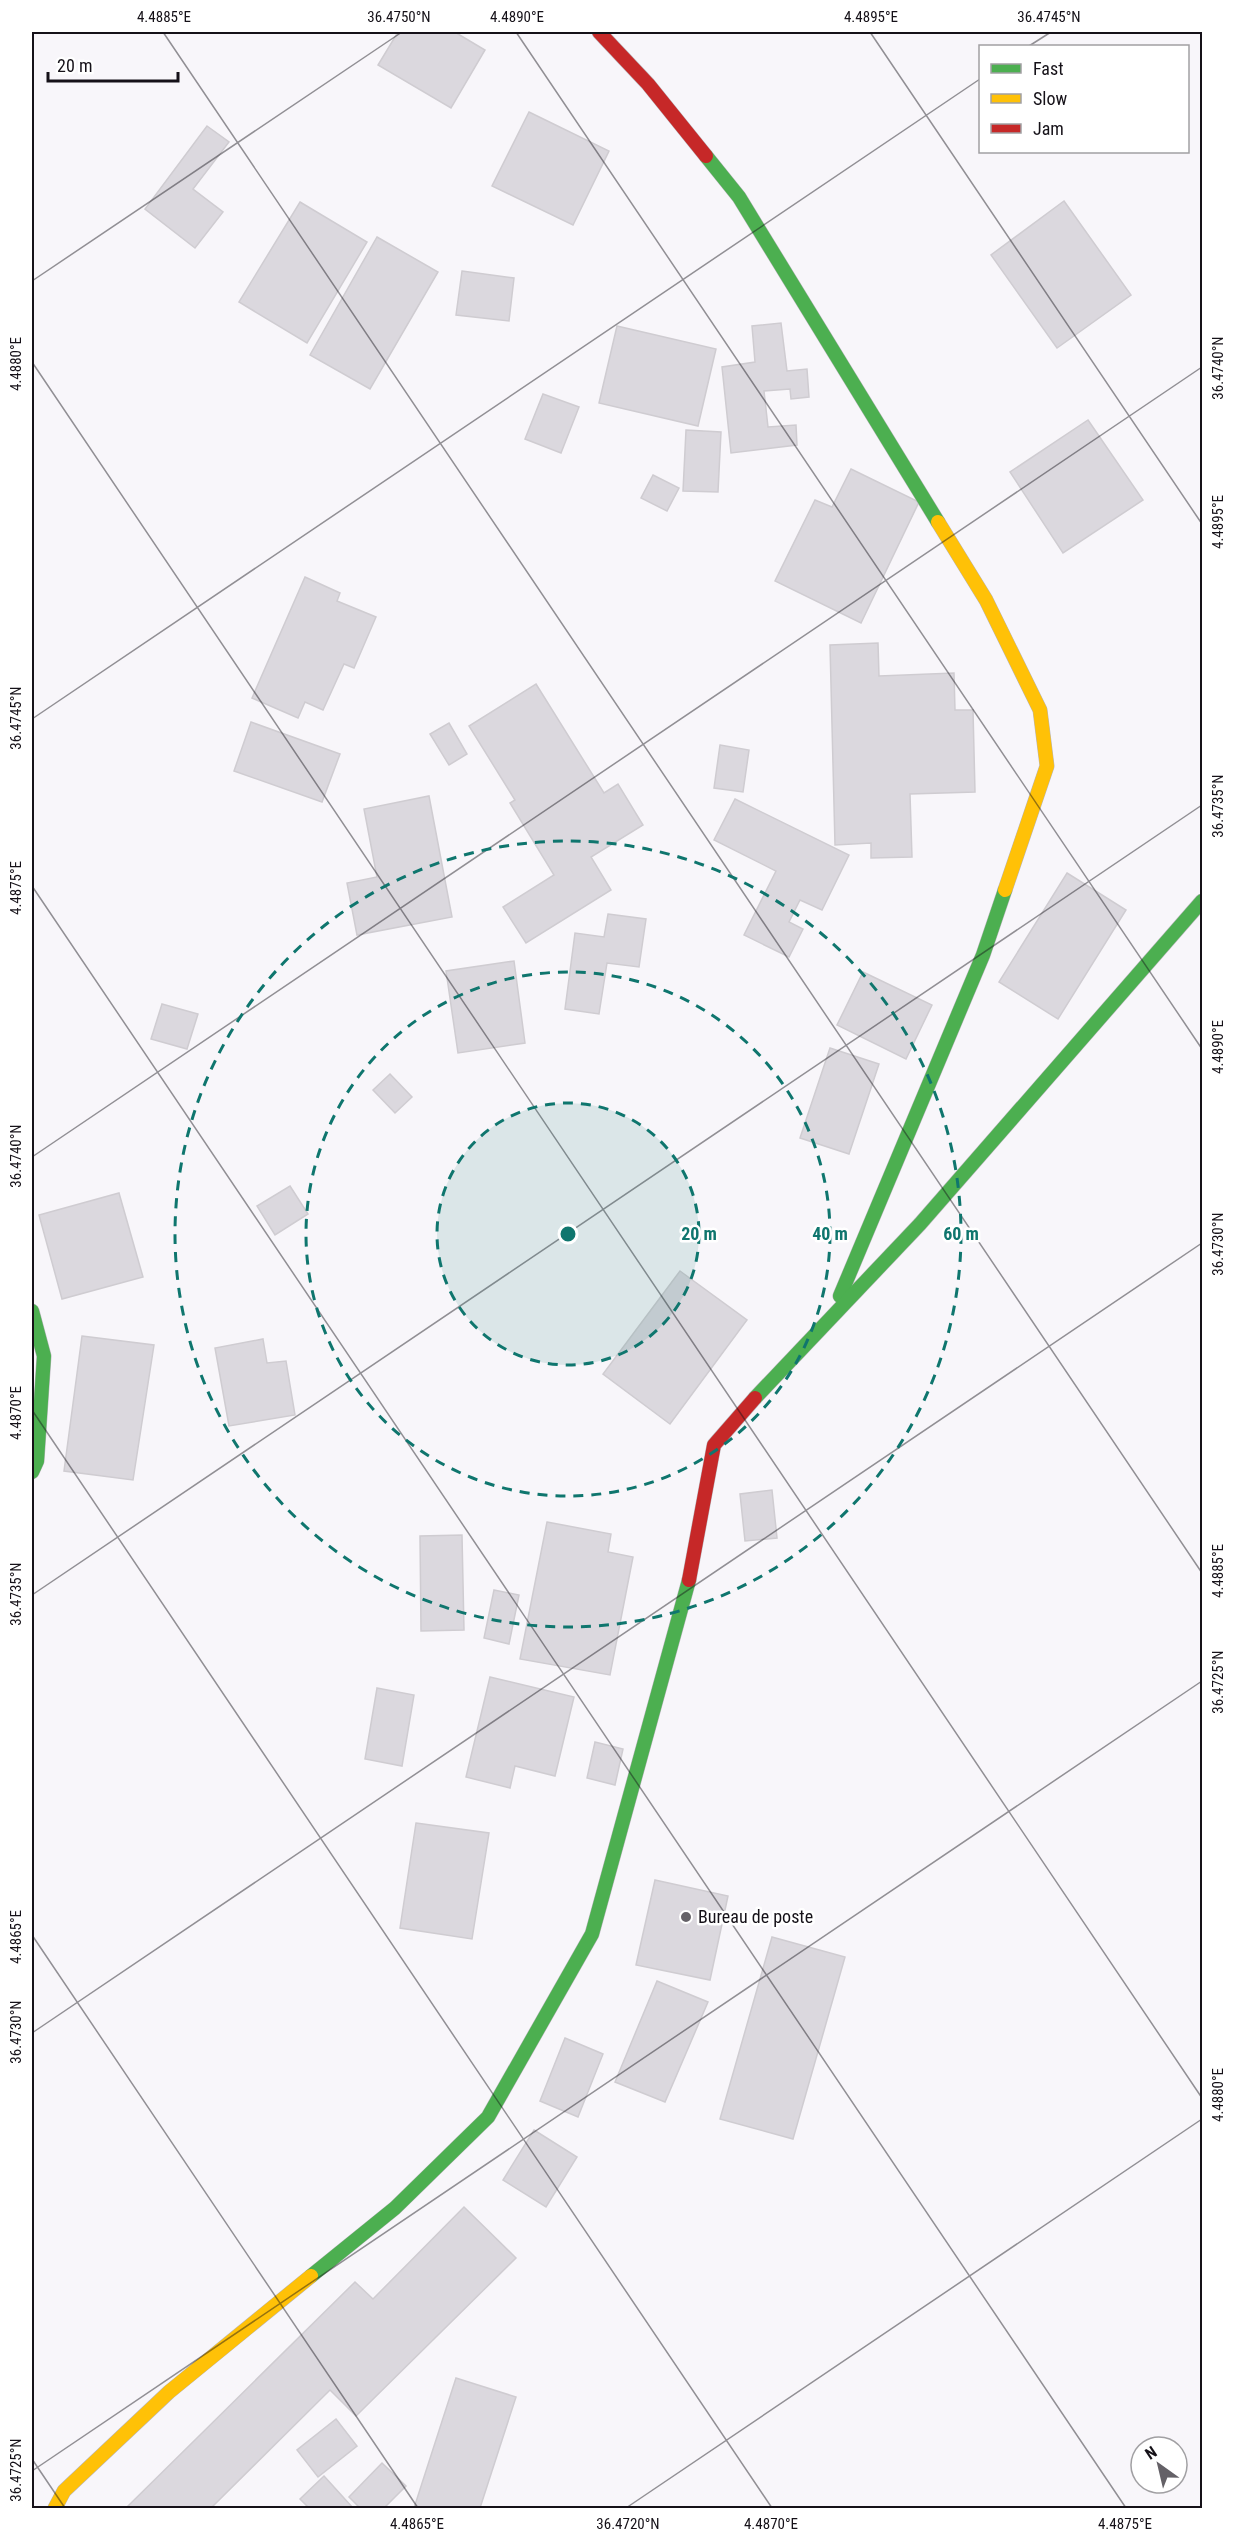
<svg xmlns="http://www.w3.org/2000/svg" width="1234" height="2540" font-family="'Roboto Condensed',sans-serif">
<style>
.building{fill:#dbd8de;stroke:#cfccd1;stroke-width:1.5}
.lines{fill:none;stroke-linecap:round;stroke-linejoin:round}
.fast-casing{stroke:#b7b5ba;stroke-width:15}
.slow-casing{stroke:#b7b5ba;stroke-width:15}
.jam-casing{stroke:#b7b5ba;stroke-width:15}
.fast{stroke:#4caf50;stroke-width:14}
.slow{stroke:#ffc107;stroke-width:14}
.jam{stroke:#c62828;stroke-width:14}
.ticks{fill:none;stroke:#151118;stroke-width:1.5;stroke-opacity:0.45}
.ring{fill:none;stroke:#0f766e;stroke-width:3;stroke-dasharray:10 8}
.poi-dot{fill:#646167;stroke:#fff;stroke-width:2}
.labels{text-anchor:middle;stroke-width:5;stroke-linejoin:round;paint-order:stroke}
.poi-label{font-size:18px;fill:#151118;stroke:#fff;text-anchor:start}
.centre{fill:#0f766e;stroke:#fff;stroke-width:3}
.ring-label{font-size:18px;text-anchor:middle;font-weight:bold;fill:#0f766e;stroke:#fff;stroke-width:5;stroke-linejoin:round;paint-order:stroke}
.neatline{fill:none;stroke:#151118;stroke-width:2}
.ticks-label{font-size:15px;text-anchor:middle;fill:#151118}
</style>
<rect width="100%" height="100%" fill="#f8f6fa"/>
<g class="building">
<path d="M 398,32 L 460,32 L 458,34 L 485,50 L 451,108 L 378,65 Z"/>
<path d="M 529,112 L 609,151 L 573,225 L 492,186 Z"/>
<path d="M 207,126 L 229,142 L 193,189 L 223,212 L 195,248 L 145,209 Z"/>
<path d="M 1064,201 L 1131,295 L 1057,348 L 991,255 Z"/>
<path d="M 300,202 L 367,242 L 307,343 L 239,302 Z"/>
<path d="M 377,237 L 438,272 L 370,389 L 310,355 Z"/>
<path d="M 462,271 L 514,278 L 509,321 L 456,315 Z"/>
<path d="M 781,323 L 787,371 L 807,369 L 809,397 L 791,399 L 790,389 L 764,391 L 768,427 L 796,425 L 797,445 L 731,453 L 722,367 L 755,362 L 752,326 Z"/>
<path d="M 617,326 L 716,349 L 698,426 L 599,403 Z"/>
<path d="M 543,394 L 579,407 L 561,453 L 525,439 Z"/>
<path d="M 1088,420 L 1143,500 L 1063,553 L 1010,472 Z"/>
<path d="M 686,430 L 721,432 L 718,492 L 683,491 Z"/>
<path d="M 851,469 L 919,502 L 861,623 L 775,581 L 815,500 L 832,507 Z"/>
<path d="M 653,475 L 679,488 L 667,511 L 641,498 Z"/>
<path d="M 305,577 L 340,593 L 337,601 L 376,617 L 354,668 L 344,664 L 323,710 L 305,702 L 298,718 L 252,698 Z"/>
<path d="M 878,643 L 879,676 L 954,673 L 955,710 L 973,710 L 975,792 L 910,794 L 912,857 L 871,858 L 871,843 L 835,845 L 830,645 Z"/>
<path d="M 536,684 L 604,793 L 618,784 L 643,825 L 591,857 L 611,890 L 526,943 L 503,907 L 554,875 L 510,803 L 515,800 L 469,726 Z"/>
<path d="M 251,722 L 340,754 L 322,802 L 234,771 Z"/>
<path d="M 449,723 L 467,754 L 449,765 L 430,734 Z"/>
<path d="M 720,745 L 749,750 L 743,792 L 714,788 Z"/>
<path d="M 429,796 L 452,917 L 357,935 L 347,883 L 377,877 L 364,809 Z"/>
<path d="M 735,799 L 849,855 L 822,910 L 800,900 L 789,922 L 803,929 L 789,957 L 744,935 L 776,871 L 714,840 Z"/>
<path d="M 1067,873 L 1126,910 L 1058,1019 L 999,982 Z"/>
<path d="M 608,914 L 646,919 L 639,967 L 607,963 L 599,1014 L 565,1009 L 575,933 L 604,937 Z"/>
<path d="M 514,961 L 525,1043 L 458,1053 L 446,971 Z"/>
<path d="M 863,972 L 932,1005 L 906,1059 L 837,1025 Z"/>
<path d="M 162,1004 L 198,1014 L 187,1049 L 151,1039 Z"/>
<path d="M 830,1048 L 879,1064 L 849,1154 L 800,1138 Z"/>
<path d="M 390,1074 L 412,1097 L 395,1113 L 373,1090 Z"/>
<path d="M 290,1186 L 308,1214 L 275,1235 L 257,1206 Z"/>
<path d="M 119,1193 L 143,1277 L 62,1299 L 39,1215 Z"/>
<path d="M 680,1271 L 747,1320 L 670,1424 L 603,1374 Z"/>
<path d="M 82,1336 L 154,1345 L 133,1480 L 64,1471 Z"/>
<path d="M 263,1339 L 267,1363 L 286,1361 L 295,1415 L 229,1426 L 215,1348 Z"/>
<path d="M 772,1490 L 777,1538 L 745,1541 L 740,1494 Z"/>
<path d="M 547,1522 L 611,1534 L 608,1552 L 633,1557 L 610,1675 L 520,1659 Z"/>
<path d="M 462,1535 L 464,1630 L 421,1631 L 420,1536 Z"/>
<path d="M 494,1590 L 519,1595 L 509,1644 L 484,1638 Z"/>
<path d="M 490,1677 L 574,1697 L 555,1776 L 515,1766 L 510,1788 L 466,1777 Z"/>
<path d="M 377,1688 L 414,1695 L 402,1766 L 365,1759 Z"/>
<path d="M 595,1742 L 623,1749 L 615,1785 L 587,1778 Z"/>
<path d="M 416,1823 L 489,1833 L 472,1939 L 400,1928 Z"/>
<path d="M 655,1880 L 728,1896 L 710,1980 L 636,1965 Z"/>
<path d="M 772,1937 L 845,1957 L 793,2139 L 720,2119 Z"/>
<path d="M 657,1981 L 708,2002 L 665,2102 L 615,2082 Z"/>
<path d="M 565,2038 L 603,2054 L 578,2117 L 540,2101 Z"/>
<path d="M 534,2130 L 577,2157 L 546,2207 L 503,2180 Z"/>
<path d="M 464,2207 L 516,2258 L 356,2416 L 330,2390 L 211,2508 L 126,2508 L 355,2282 L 373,2299 Z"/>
<path d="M 456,2378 L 516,2397 L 480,2508 L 414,2508 Z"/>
<path d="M 336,2419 L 357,2446 L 318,2477 L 297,2450 Z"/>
<path d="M 382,2463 L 406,2486 L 384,2508 L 360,2508 L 349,2497 Z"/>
<path d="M 324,2476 L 353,2508 L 309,2508 L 300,2499 Z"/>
</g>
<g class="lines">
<g class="fast-casing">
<g id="fast">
<path d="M 706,156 L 739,197 L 938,522"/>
<path d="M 840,1296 L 983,955 L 1005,890"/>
<path d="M 32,1311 L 44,1356 L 37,1461 L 32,1472"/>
<path d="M 755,1398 L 920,1224 L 1202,901"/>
<path d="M 311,2276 L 395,2208 L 488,2117 L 592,1934 L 689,1580"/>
</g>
</g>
<g class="slow-casing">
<g id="slow">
<path d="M 938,522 L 986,600 L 1040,710 L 1047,766 L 1005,890"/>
<path d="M 55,2508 L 64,2491 L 169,2392 L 311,2276"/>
</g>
</g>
<g class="jam-casing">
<g id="jam">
<path d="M 599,32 L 648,84 L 706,156"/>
<path d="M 689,1580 L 714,1445 L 755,1398"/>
</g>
</g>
<use href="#fast" class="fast"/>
<use href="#slow" class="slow"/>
<use href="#jam" class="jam"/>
</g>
<path class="ticks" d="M 163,32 L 1202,1573M 516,32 L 1202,1049M 870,32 L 1202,524M 1029,46 L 1051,32M 32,281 L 402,32M 32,362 L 1202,2098M 32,719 L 980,79M 32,886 L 1126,2508M 32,1157 L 1202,367M 32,1410 L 772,2508M 32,1595 L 1202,805M 32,1935 L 418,2508M 32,2033 L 1202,1243M 32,2459 L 65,2508M 32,2471 L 1202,1681M 626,2508 L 1202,2119"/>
<circle cx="568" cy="1234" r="131" fill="#0f766e" fill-opacity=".12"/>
<g class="ring">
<circle cx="568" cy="1234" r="131"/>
<circle cx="568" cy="1234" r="262"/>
<circle cx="568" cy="1234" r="393"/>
</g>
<circle class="poi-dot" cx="686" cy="1917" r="6"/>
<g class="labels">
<g class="poi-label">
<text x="698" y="1923">Bureau de poste</text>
</g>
</g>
<circle cx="568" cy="1234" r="9" class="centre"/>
<g class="ring-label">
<text x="699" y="1240">20 m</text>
<text x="830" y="1240">40 m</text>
<text x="961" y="1240">60 m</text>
</g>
<rect width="1234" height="2540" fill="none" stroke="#ffffff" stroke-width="66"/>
<rect x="979" y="45" width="210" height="108" fill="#ffffff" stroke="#a1a0a3" stroke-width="1.5"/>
<rect x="991" y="64" width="30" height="9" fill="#4caf50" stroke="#a1a0a3" stroke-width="1.5"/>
<text x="1033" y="75" font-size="18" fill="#151118">Fast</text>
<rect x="991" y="94" width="30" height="9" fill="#ffc107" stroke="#a1a0a3" stroke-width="1.5"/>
<text x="1033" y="105" font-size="18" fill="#151118">Slow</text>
<rect x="991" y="124" width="30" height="9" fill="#c62828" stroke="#a1a0a3" stroke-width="1.5"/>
<text x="1033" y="135" font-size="18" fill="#151118">Jam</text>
<g transform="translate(1159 2465) rotate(326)"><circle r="28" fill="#ffffff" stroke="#a1a0a3" stroke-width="1.5"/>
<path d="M0-4.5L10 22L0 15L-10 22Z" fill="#646167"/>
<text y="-9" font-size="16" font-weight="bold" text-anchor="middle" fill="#151118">N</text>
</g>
<path d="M48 72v9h130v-9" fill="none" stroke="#151118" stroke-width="3"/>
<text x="57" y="72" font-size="18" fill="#151118" stroke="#ffffff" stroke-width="4.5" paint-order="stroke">20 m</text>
<rect x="33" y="33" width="1168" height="2474" class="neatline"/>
<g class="ticks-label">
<text x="164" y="22">4.4885°E</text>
<text x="399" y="22">36.4750°N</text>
<text x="517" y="22">4.4890°E</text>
<text x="871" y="22">4.4895°E</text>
<text x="1049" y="22">36.4745°N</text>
<text transform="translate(16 364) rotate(-90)" y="5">4.4880°E</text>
<text transform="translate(1218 368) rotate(-90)" y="5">36.4740°N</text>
<text transform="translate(1218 522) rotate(-90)" y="5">4.4895°E</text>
<text transform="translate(16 718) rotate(-90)" y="5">36.4745°N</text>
<text transform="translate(1218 806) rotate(-90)" y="5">36.4735°N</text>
<text transform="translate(16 888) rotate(-90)" y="5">4.4875°E</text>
<text transform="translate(1218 1047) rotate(-90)" y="5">4.4890°E</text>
<text transform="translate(16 1156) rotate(-90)" y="5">36.4740°N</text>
<text transform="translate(1218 1244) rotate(-90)" y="5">36.4730°N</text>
<text transform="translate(16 1413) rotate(-90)" y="5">4.4870°E</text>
<text transform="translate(1218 1571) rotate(-90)" y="5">4.4885°E</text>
<text transform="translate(16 1594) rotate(-90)" y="5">36.4735°N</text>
<text transform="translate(1218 1682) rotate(-90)" y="5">36.4725°N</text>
<text transform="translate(16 1937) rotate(-90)" y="5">4.4865°E</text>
<text transform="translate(16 2032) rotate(-90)" y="5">36.4730°N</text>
<text transform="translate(1218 2095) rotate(-90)" y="5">4.4880°E</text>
<text transform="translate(16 2470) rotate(-90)" y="5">36.4725°N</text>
<text x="417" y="2529">4.4865°E</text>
<text x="628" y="2529">36.4720°N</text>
<text x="771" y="2529">4.4870°E</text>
<text x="1125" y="2529">4.4875°E</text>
</g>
</svg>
